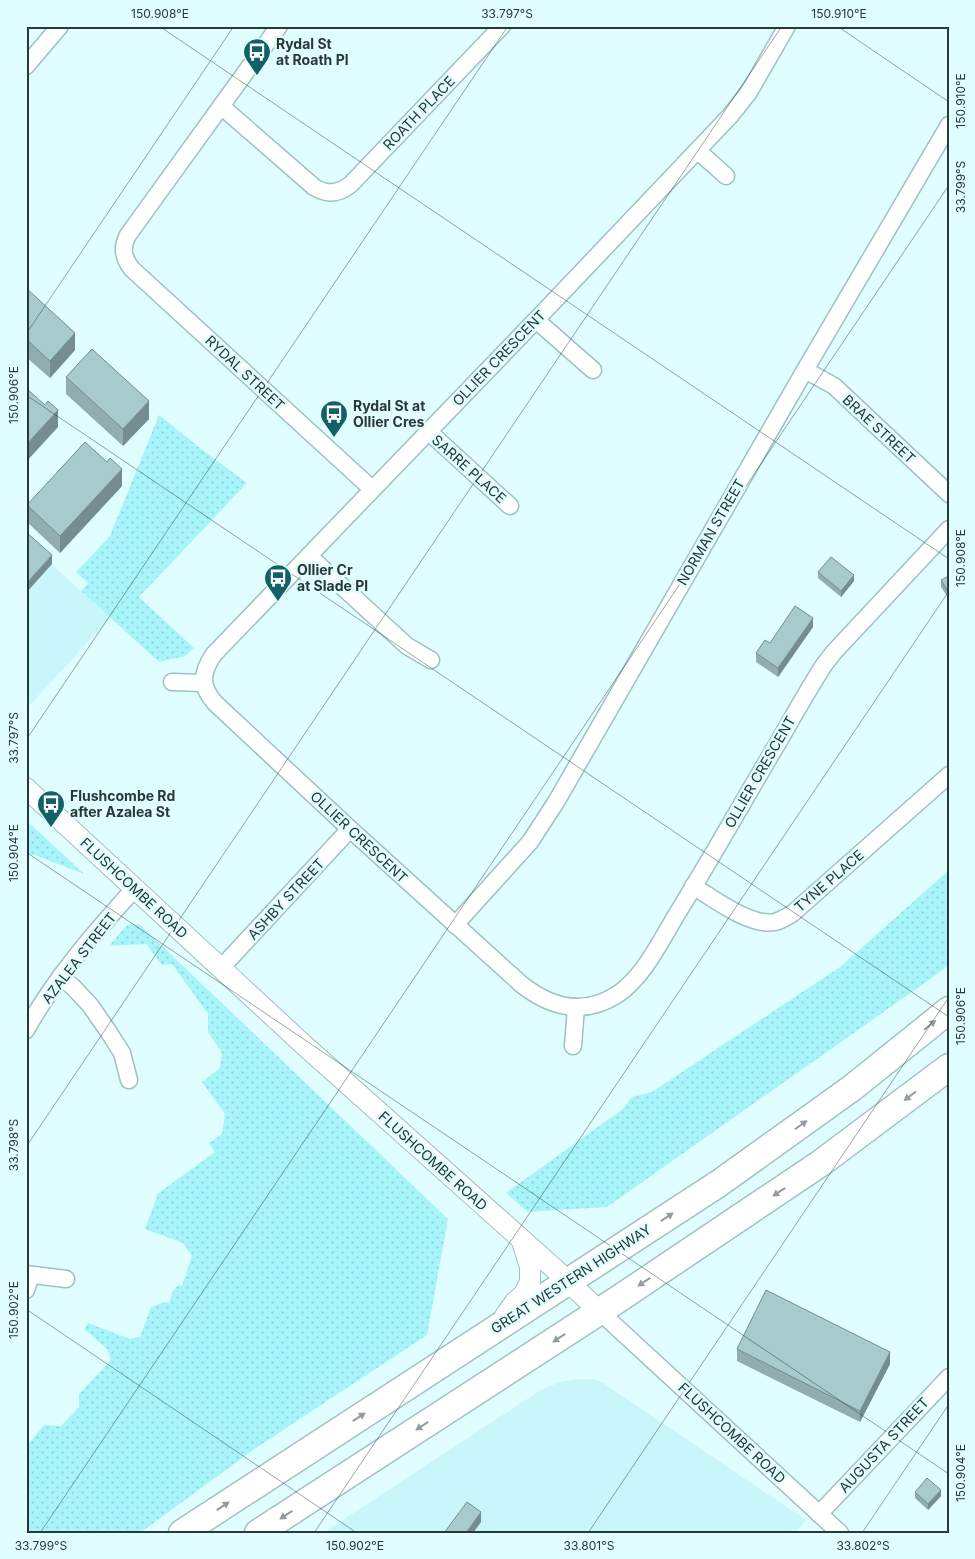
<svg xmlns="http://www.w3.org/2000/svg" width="975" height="1559" font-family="Inter,sans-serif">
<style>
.built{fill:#c8f6fa}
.park{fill:url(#park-dots)}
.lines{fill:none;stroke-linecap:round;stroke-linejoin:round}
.minor-casing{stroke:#9ec1c4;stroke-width:19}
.tertiary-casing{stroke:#9ec1c4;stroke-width:22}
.trunk-casing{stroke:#9ec1c4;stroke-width:29}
.minor{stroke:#fff;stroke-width:16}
.tertiary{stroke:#fff;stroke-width:20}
.trunk{stroke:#fff;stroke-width:26}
.wall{fill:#90aeb0}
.shaded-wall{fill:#758d90}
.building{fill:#a7cacd;stroke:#758d90}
.oneway{fill:#949b9c}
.ticks{fill:none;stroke:#283738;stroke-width:1;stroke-opacity:0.45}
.labels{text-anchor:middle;stroke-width:5;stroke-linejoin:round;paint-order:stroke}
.poi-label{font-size:14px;font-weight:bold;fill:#283738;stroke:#e0fdff;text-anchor:start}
.street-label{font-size:14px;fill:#283738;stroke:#e0fdff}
.neatline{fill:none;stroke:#283738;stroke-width:2}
.ticks-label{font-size:12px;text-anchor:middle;fill:#283738}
</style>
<defs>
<pattern id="park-dots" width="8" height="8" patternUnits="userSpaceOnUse" patternTransform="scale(1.25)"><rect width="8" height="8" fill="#a8f4fb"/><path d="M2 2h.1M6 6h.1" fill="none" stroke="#91d2d8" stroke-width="1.8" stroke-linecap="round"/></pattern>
</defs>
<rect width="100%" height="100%" fill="#e0fdff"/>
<g class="built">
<path d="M 26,541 L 110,618 L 26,709 Z"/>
<path d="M 578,1379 L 594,1379 L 606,1385 L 806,1520 L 794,1533 L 323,1533 L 541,1390 L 560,1382 Z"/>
</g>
<g class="park">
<path d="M 159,415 L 205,452 L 247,483 L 139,597 L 194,648 L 185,656 L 159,662 L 81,591 L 88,583 L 76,572 L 110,536 Z"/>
<path d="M 26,820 L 84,874 L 35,855 L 26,854 Z"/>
<path d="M 949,870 L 949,965 L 926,982 L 607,1207 L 528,1212 L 506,1193 L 623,1109 L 632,1097 L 652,1092 L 840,967 Z"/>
<path d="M 139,924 L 448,1219 L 427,1335 L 253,1450 L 140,1533 L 26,1533 L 26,1447 L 44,1425 L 61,1426 L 79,1407 L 79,1394 L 111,1360 L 107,1349 L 84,1329 L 88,1323 L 130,1339 L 140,1337 L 151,1307 L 165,1302 L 169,1303 L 173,1291 L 178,1285 L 182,1286 L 192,1256 L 183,1243 L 145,1229 L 157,1197 L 156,1195 L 215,1152 L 209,1143 L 222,1134 L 225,1114 L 202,1082 L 220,1068 L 222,1053 L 208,1032 L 208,1014 L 172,964 L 162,965 L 146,944 L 109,946 L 127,925 Z"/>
</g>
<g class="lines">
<g class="minor-casing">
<g id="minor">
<path d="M 279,26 L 128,235 C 121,248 123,258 132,269 L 372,489"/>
<path d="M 787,26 L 749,92 L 730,116 L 536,320 L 214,654 C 201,673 200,686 215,703 L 350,829 L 521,984 C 551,1008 585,1016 618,994 C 645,976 663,936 680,909 C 713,855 744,800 776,746 C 792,719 807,691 824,665 L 834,652 L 949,529"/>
<path d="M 26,66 L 60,26"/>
<path d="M 221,106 L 314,187 C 327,195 339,194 351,184 L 502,26"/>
<path d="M 698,151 L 726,176"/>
<path d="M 536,320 L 593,370"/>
<path d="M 805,370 L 834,386 L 949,494"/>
<path d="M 428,431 L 510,506"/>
<path d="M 309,556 L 407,646 L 431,660"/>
<path d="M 172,682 L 204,683"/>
<path d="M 693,886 C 714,899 751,927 775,922 C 782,920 787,917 793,913 L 949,775"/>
<path d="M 455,925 L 530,842 L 556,802 L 805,370 L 949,125"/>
<path d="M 221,968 L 350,829"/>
<path d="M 60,977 L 72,986 L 90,1005 L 108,1031 L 122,1053 L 129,1080"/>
<path d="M 26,1030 C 55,978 95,932 135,888"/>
<path d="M 573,1046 L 576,1007"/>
<path d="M 26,1274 L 66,1279"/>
<path d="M 26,1290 L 31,1275"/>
<path d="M 599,1311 L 840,1533"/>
<path d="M 819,1514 L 949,1377"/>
</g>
</g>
<g class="tertiary-casing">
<g id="tertiary">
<path d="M 26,788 L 305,1046 L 557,1271 L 599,1311"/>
<path d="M 505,1316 L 515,1302 L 524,1294 L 530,1282 L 530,1267 L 522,1241"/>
</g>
</g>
<g class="trunk-casing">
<g id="trunk">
<path d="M 182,1533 L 718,1184 L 852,1088 L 949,1010"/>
<path d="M 258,1533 L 617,1300 L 821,1163 L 949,1067"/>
</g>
</g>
<use href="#minor" class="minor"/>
<use href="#tertiary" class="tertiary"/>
<use href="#trunk" class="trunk"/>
</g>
<g class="wall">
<path d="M 26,288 L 75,350 L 50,378 L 26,357 Z"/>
<path d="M 66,377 L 149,419 L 123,446 L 66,394 Z"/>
<path d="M 107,462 L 122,486 L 60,553 L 27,522 L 27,505 Z"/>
<path d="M 818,572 L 854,581 L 841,597 L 818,578 Z"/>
<path d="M 949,576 L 949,599 L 941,587 L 941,580 Z"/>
<path d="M 813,627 L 778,677 L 756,662 L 756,653 L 770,643 Z"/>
<path d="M 737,1349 L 890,1364 L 860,1422 L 737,1361 Z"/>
<path d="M 915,1492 L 941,1496 L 928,1510 L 915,1498 Z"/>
</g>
<g class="shaded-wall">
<path d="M 75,333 L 75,350 L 50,378 L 50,361 Z"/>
<path d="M 149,401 L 149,419 L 123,446 L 123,429 Z"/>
<path d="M 58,410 L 58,427 L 26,462 L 26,445 Z"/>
<path d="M 122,469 L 122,486 L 60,553 L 60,536 Z"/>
<path d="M 52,555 L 52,564 L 26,593 L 26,584 Z"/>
<path d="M 854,575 L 854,581 L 841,597 L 841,591 Z"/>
<path d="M 813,618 L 813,627 L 778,677 L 778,668 Z"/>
<path d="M 890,1352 L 890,1364 L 860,1422 L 860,1411 Z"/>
<path d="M 941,1490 L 941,1496 L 928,1510 L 928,1504 Z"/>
<path d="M 481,1512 L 481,1522 L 473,1533 L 466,1533 Z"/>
</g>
<g class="building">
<path d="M 26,288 L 75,333 L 50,361 L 26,339 Z"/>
<path d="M 92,349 L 149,401 L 123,429 L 66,377 Z"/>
<path d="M 26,388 L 45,405 L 48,401 L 58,410 L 26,445 Z"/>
<path d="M 85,442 L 107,462 L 110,458 L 122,469 L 60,536 L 27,505 Z"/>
<path d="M 26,532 L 52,555 L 26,584 Z"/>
<path d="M 831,557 L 854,575 L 841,591 L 818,572 Z"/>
<path d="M 949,576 L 949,593 L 941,580 Z"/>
<path d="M 795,606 L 813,618 L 778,668 L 756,653 L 765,640 L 770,643 Z"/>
<path d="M 766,1290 L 890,1352 L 860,1411 L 737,1349 Z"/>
<path d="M 927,1478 L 941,1490 L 928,1504 L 915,1492 Z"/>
<path d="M 467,1502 L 481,1512 L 466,1533 L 444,1533 Z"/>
</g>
<defs><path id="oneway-solid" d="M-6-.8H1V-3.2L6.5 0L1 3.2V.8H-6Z" transform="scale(1.25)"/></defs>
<g class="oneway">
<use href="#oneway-solid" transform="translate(930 1025) rotate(-39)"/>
<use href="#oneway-solid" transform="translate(910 1096) rotate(143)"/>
<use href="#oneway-solid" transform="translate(801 1125) rotate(-35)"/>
<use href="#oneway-solid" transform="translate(779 1192) rotate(146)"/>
<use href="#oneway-solid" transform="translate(667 1217) rotate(-33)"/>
<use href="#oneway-solid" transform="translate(644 1282) rotate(146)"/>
<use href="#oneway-solid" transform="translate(559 1338) rotate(147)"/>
<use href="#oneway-solid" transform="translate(359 1417) rotate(-33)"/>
<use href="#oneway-solid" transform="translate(422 1426) rotate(147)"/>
<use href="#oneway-solid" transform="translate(223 1506) rotate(-33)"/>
<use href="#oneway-solid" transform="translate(286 1515) rotate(147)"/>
</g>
<path class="ticks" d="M 159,26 L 949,559M 837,26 L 949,102M 26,334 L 234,26M 26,395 L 949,1017M 26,740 L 508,26M 26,852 L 949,1474M 26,1147 L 782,26M 26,1309 L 357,1533M 40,1533 L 949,185M 314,1533 L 949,591M 588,1533 L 949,997M 862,1533 L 949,1404"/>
<defs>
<g id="bus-pin" transform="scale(1.4375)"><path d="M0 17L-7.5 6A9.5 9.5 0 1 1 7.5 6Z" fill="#116167" stroke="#e0fdff"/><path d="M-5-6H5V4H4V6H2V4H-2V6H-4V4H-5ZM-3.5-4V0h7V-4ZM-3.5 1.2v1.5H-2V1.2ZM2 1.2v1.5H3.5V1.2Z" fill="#fff"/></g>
</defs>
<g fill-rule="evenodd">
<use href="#bus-pin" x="257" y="52"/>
<use href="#bus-pin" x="334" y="414"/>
<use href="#bus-pin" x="278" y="578"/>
<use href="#bus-pin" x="51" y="804"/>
</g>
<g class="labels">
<g class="poi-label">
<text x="276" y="49">Rydal St<tspan x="276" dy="16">at Roath Pl</tspan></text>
<text x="353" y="411">Rydal St at<tspan x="353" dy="16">Ollier Cres</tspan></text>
<text x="297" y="575">Ollier Cr<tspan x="297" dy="16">at Slade Pl</tspan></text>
<text x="70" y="801">Flushcombe Rd<tspan x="70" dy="16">after Azalea St</tspan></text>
</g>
<g class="street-label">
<text transform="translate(419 113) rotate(-46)" y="5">ROATH PLACE</text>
<text transform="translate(499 358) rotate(-46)" y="5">OLLIER CRESCENT</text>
<text transform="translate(245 373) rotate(43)" y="5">RYDAL STREET</text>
<text transform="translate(879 429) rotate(43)" y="5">BRAE STREET</text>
<text transform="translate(469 469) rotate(42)" y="5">SARRE PLACE</text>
<text transform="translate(711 532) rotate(-60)" y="5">NORMAN STREET</text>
<text transform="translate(760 772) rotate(-60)" y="5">OLLIER CRESCENT</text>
<text transform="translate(359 837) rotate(43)" y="5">OLLIER CRESCENT</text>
<text transform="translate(829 881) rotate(-41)" y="5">TYNE PLACE</text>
<text transform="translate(134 888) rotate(43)" y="5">FLUSHCOMBE ROAD</text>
<text transform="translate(286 899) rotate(-47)" y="5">ASHBY STREET</text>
<text transform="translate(79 958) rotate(-52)" y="5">AZALEA STREET</text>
<text transform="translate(433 1161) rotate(42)" y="5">FLUSHCOMBE ROAD</text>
<text transform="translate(571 1279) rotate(-33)" y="5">GREAT WESTERN HIGHWAY</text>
<text transform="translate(732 1433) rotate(43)" y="5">FLUSHCOMBE ROAD</text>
<text transform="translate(884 1445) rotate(-47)" y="5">AUGUSTA STREET</text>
</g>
</g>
<rect width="975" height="1559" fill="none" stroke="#e0fdff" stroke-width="55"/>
<rect x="28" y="28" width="920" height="1504" class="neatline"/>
<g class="ticks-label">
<text x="160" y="18">150.908°E</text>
<text x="507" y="18">33.797°S</text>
<text x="839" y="18">150.910°E</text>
<text transform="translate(961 101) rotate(-90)" y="4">150.910°E</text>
<text transform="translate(961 187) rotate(-90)" y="4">33.799°S</text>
<text transform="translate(14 395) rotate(-90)" y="4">150.906°E</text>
<text transform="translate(961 558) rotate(-90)" y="4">150.908°E</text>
<text transform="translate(14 738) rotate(-90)" y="4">33.797°S</text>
<text transform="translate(14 853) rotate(-90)" y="4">150.904°E</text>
<text transform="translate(961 1016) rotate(-90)" y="4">150.906°E</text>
<text transform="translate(14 1145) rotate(-90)" y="4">33.798°S</text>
<text transform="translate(14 1310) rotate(-90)" y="4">150.902°E</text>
<text transform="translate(961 1473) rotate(-90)" y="4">150.904°E</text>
<text x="41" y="1550">33.799°S</text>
<text x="355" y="1550">150.902°E</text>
<text x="589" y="1550">33.801°S</text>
<text x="863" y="1550">33.802°S</text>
</g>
</svg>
